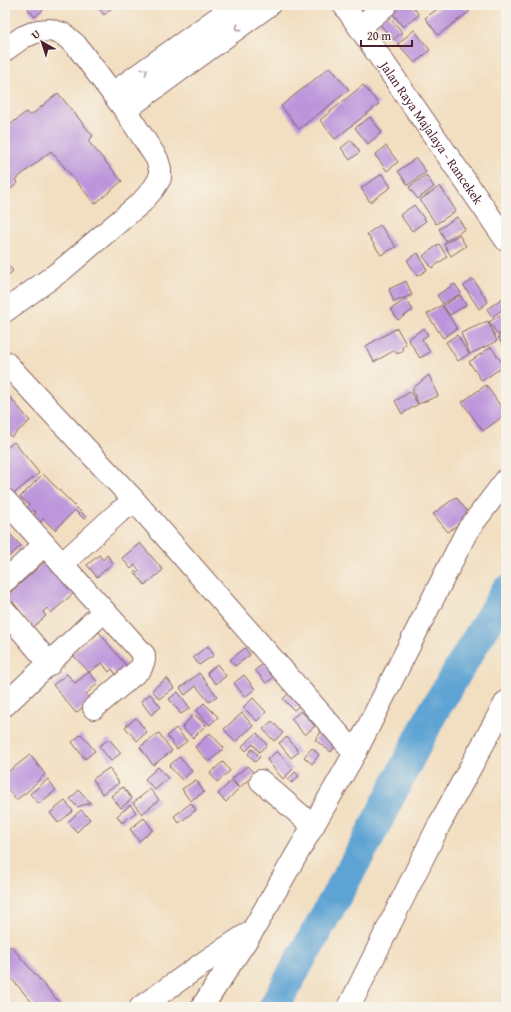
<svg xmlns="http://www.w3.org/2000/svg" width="511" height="1012" font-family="'Gentium Book Plus',serif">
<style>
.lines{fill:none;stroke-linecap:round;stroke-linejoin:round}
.river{stroke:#5da3d3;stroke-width:31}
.building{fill:#bb94db}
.minor-casing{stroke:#85625f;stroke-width:24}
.major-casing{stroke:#85625f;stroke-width:24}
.minor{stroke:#fff;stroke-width:22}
.major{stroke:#fff;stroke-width:22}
.oneway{stroke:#ae9aa0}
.labels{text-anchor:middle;stroke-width:4;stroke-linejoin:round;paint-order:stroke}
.street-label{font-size:13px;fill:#4a1f2b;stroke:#f7f3e8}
</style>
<rect width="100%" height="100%" fill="#f7f3e8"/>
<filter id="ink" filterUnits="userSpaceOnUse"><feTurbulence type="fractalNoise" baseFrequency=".025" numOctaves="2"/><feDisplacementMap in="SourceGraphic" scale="8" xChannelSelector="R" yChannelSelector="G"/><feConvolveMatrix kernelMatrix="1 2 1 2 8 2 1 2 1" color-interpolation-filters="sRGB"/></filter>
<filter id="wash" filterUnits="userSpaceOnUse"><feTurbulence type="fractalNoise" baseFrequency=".012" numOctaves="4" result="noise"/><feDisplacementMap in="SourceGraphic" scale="16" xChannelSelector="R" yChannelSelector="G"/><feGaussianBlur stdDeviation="0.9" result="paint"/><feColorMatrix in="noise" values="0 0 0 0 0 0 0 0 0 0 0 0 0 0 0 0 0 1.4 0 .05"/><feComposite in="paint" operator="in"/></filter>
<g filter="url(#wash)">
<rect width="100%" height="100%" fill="#f2dec0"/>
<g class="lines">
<path class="river" d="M 274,1007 L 366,843 L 433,712 L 506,591"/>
</g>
<g id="blocks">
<g class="building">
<path d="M 33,5 L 40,5 L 44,9 L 35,17 L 28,9 Z"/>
<path d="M 96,5 L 115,5 L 104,15 Z"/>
<path d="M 397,5 L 412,5 L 419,15 L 403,27 L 390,10 Z"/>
<path d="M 443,5 L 460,5 L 470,11 L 438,35 L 425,18 Z"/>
<path d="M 387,14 L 402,32 L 393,40 L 378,22 Z"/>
<path d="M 414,30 L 430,50 L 415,63 L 398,44 Z"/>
<path d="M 330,67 L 349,90 L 299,129 L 281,106 Z"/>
<path d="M 363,85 L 379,104 L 335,139 L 320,120 Z"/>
<path d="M 58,93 L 93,136 L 88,141 L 122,181 L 95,204 L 51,151 L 15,180 L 18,183 L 5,194 L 5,129 L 26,112 L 30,116 Z"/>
<path d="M 370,117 L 382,132 L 368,144 L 355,128 Z"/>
<path d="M 351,140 L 360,152 L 350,160 L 341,148 Z"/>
<path d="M 386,146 L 398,162 L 387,171 L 375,155 Z"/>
<path d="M 416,158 L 426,172 L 408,185 L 398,171 Z"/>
<path d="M 382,174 L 391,187 L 370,202 L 361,188 Z"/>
<path d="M 426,175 L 434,187 L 418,199 L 409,187 Z"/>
<path d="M 440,186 L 456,211 L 436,224 L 420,200 Z"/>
<path d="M 414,205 L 426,221 L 412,231 L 400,215 Z"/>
<path d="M 457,217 L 465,229 L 446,241 L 439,229 Z"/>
<path d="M 380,225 L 396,247 L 381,255 L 367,234 Z"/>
<path d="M 459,235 L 466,246 L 451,256 L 444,244 Z"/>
<path d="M 439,244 L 447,257 L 432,268 L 423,256 Z"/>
<path d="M 418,253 L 427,270 L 417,276 L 407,260 Z"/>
<path d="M 5,261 L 13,271 L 5,278 Z"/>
<path d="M 473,279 L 488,302 L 479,309 L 464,286 Z"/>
<path d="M 406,281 L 412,295 L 394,302 L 389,289 Z"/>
<path d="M 455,284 L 461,293 L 443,304 L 437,295 Z"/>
<path d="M 460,295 L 466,305 L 450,315 L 443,306 Z"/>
<path d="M 504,297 L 506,299 L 506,307 L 492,317 L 487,309 Z"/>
<path d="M 406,299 L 413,310 L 398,320 L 391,309 Z"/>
<path d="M 442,305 L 457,329 L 443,338 L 427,314 Z"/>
<path d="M 506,311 L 506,330 L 498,335 L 489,322 Z"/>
<path d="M 488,321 L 497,341 L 470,354 L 461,333 Z"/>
<path d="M 397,328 L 406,344 L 402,347 L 403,351 L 397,354 L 395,350 L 374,362 L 366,346 Z"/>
<path d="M 424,328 L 428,335 L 422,339 L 430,352 L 420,358 L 408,339 Z"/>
<path d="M 506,332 L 506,344 L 503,346 L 498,337 Z"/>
<path d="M 457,335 L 469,354 L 458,361 L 446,342 Z"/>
<path d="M 491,347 L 504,366 L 482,381 L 469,362 Z"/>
<path d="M 429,375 L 438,396 L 418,404 L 402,414 L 395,401 L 410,392 L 418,404 L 412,389 Z"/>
<path d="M 486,385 L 506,414 L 483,431 L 462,402 Z"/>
<path d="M 10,397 L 30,421 L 11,437 L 5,430 L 5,401 Z"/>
<path d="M 14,442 L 39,473 L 11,496 L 5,489 L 5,449 Z"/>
<path d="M 43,474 L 86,517 L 84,519 L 75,510 L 55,530 L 43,519 L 37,526 L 30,519 L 36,513 L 33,510 L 28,515 L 23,511 L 29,505 L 20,497 Z"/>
<path d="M 456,497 L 470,515 L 448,532 L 433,514 Z"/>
<path d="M 8,532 L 21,546 L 5,560 L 5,534 Z"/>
<path d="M 140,543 L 163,570 L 145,585 L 134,572 L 136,571 L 138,573 L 140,571 L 135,565 L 131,569 L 122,558 Z"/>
<path d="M 99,555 L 103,560 L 107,555 L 113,563 L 97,577 L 87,565 Z"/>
<path d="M 47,560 L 75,592 L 51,613 L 47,608 L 43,612 L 46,616 L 33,627 L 14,605 L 11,607 L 5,600 L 5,597 Z"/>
<path d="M 99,632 L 128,668 L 117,676 L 112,669 L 109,672 L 102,663 L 89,672 L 72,654 Z"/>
<path d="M 208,646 L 214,655 L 199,665 L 193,657 Z"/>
<path d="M 245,648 L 250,655 L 235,666 L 230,660 Z"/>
<path d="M 266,662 L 277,675 L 266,683 L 255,670 Z"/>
<path d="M 217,664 L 226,676 L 216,684 L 207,673 Z"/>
<path d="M 89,672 L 98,683 L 86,694 L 91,700 L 76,713 L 53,685 L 67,674 L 75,683 Z"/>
<path d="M 199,673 L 217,696 L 209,702 L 196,686 L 185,695 L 180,688 Z"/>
<path d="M 244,675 L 255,689 L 245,697 L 234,683 Z"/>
<path d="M 167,678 L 174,688 L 159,699 L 152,690 Z"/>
<path d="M 178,692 L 190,708 L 181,714 L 169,699 Z"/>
<path d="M 289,693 L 300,705 L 294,710 L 283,699 Z"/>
<path d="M 150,694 L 161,707 L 151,715 L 141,701 Z"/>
<path d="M 253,698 L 266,712 L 257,721 L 243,707 Z"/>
<path d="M 204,703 L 218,717 L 210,725 L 196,711 Z"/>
<path d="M 301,711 L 315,726 L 305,735 L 291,719 Z"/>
<path d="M 242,713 L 253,726 L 235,742 L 224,729 Z"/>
<path d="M 194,714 L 206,725 L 193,738 L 182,727 Z"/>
<path d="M 136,718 L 147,732 L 137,741 L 125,727 Z"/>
<path d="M 272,721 L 283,733 L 274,741 L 263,729 Z"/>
<path d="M 176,728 L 187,741 L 177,749 L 167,736 Z"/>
<path d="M 323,729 L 339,741 L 331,752 L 315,740 Z"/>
<path d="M 159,733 L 172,751 L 153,765 L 140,747 Z"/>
<path d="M 210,733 L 224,748 L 209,762 L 195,747 Z"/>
<path d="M 257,733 L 267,745 L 259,752 L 253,744 L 246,751 L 242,746 Z"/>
<path d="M 81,734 L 95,751 L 85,759 L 72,742 Z"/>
<path d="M 287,737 L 299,752 L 291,758 L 279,743 Z"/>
<path d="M 109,739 L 121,753 L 111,761 L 99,746 Z"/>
<path d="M 312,748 L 319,755 L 312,764 L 304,757 Z"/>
<path d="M 252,749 L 260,757 L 255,762 L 248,754 Z"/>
<path d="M 277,751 L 293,769 L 283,779 L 267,760 Z"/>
<path d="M 30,755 L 45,774 L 28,791 L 16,800 L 5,786 L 5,774 Z"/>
<path d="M 179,757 L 192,771 L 182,780 L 169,766 Z"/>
<path d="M 223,762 L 230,771 L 217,782 L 210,773 Z"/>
<path d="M 247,766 L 255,774 L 239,788 L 226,802 L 218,794 L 231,781 L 239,788 L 232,779 Z"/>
<path d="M 158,767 L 168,778 L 155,790 L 145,779 Z"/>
<path d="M 109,768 L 119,783 L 102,794 L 93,779 Z"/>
<path d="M 295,772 L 299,776 L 292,783 L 288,780 Z"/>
<path d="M 48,779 L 56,790 L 39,804 L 30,794 Z"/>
<path d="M 196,780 L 204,792 L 190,801 L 182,789 Z"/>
<path d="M 123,787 L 132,799 L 121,808 L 111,796 Z"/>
<path d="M 150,789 L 159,800 L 142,814 L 133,803 Z"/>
<path d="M 79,790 L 91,803 L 77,807 L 70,799 Z"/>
<path d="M 65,801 L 73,811 L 58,823 L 50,813 Z"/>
<path d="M 191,803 L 196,810 L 179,823 L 174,816 Z"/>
<path d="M 130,805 L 136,812 L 122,823 L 117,816 Z"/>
<path d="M 81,810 L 90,819 L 77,832 L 68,822 Z"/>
<path d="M 144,818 L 153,830 L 139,841 L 130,829 Z"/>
<path d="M 11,946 L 63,1007 L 36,1007 L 5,971 L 5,951 Z"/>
</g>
</g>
</g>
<g filter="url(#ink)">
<use href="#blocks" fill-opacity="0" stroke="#85625f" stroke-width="1"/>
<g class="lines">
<g class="minor-casing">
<g id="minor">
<path d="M 360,27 L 386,5"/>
<path d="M 5,50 L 23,37 L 38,31 L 50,30 L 63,34 L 76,45 L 125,110 L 157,159 L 160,169 L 160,178 L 154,188 L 142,202 L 62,270 L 5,311"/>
<path d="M 113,93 L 236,5"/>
<path d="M 125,110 L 269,5"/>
<path d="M 5,362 L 133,499 L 128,506 L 119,512 L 62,564 L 5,500"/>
<path d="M 133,499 L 355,753"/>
<path d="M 62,564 L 144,655 L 144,660 L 141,668 L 94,708"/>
<path d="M 5,581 L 44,545"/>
<path d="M 5,611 L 50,664"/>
<path d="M 5,705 L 104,611"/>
<path d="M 261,781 L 313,826"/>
<path d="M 141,1007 L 209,959 L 246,935"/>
<path d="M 202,1007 L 253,930 L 355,753 L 467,531 L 506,480"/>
<path d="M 349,1007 L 439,825 L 506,702"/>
</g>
</g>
<g class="major-casing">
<g id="major">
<path id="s1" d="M 344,5 L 506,240"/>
</g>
</g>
<use href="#minor" class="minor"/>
<use href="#major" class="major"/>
</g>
<defs><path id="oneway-chevron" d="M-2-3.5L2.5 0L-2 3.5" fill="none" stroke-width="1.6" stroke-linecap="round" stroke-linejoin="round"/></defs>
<g class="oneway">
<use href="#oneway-chevron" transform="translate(238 28) rotate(144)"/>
<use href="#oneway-chevron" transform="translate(145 71) rotate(-36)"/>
</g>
</g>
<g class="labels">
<g class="street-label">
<text dy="5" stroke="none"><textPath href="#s1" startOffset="155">Jalan Raya Majalaya - Rancekek</textPath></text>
</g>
</g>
<rect width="511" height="1012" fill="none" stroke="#f7f3e8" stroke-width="20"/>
<g transform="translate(42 42) rotate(321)" stroke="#f7f3e8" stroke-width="3" paint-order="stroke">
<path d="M0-3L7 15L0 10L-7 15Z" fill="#4a1f2b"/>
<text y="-6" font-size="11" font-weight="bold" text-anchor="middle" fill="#4a1f2b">U</text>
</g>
<path d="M361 40v6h51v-6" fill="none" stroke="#4a1f2b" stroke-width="2"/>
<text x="367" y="40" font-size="12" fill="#4a1f2b" stroke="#f7f3e8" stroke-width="3" paint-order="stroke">20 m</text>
</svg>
